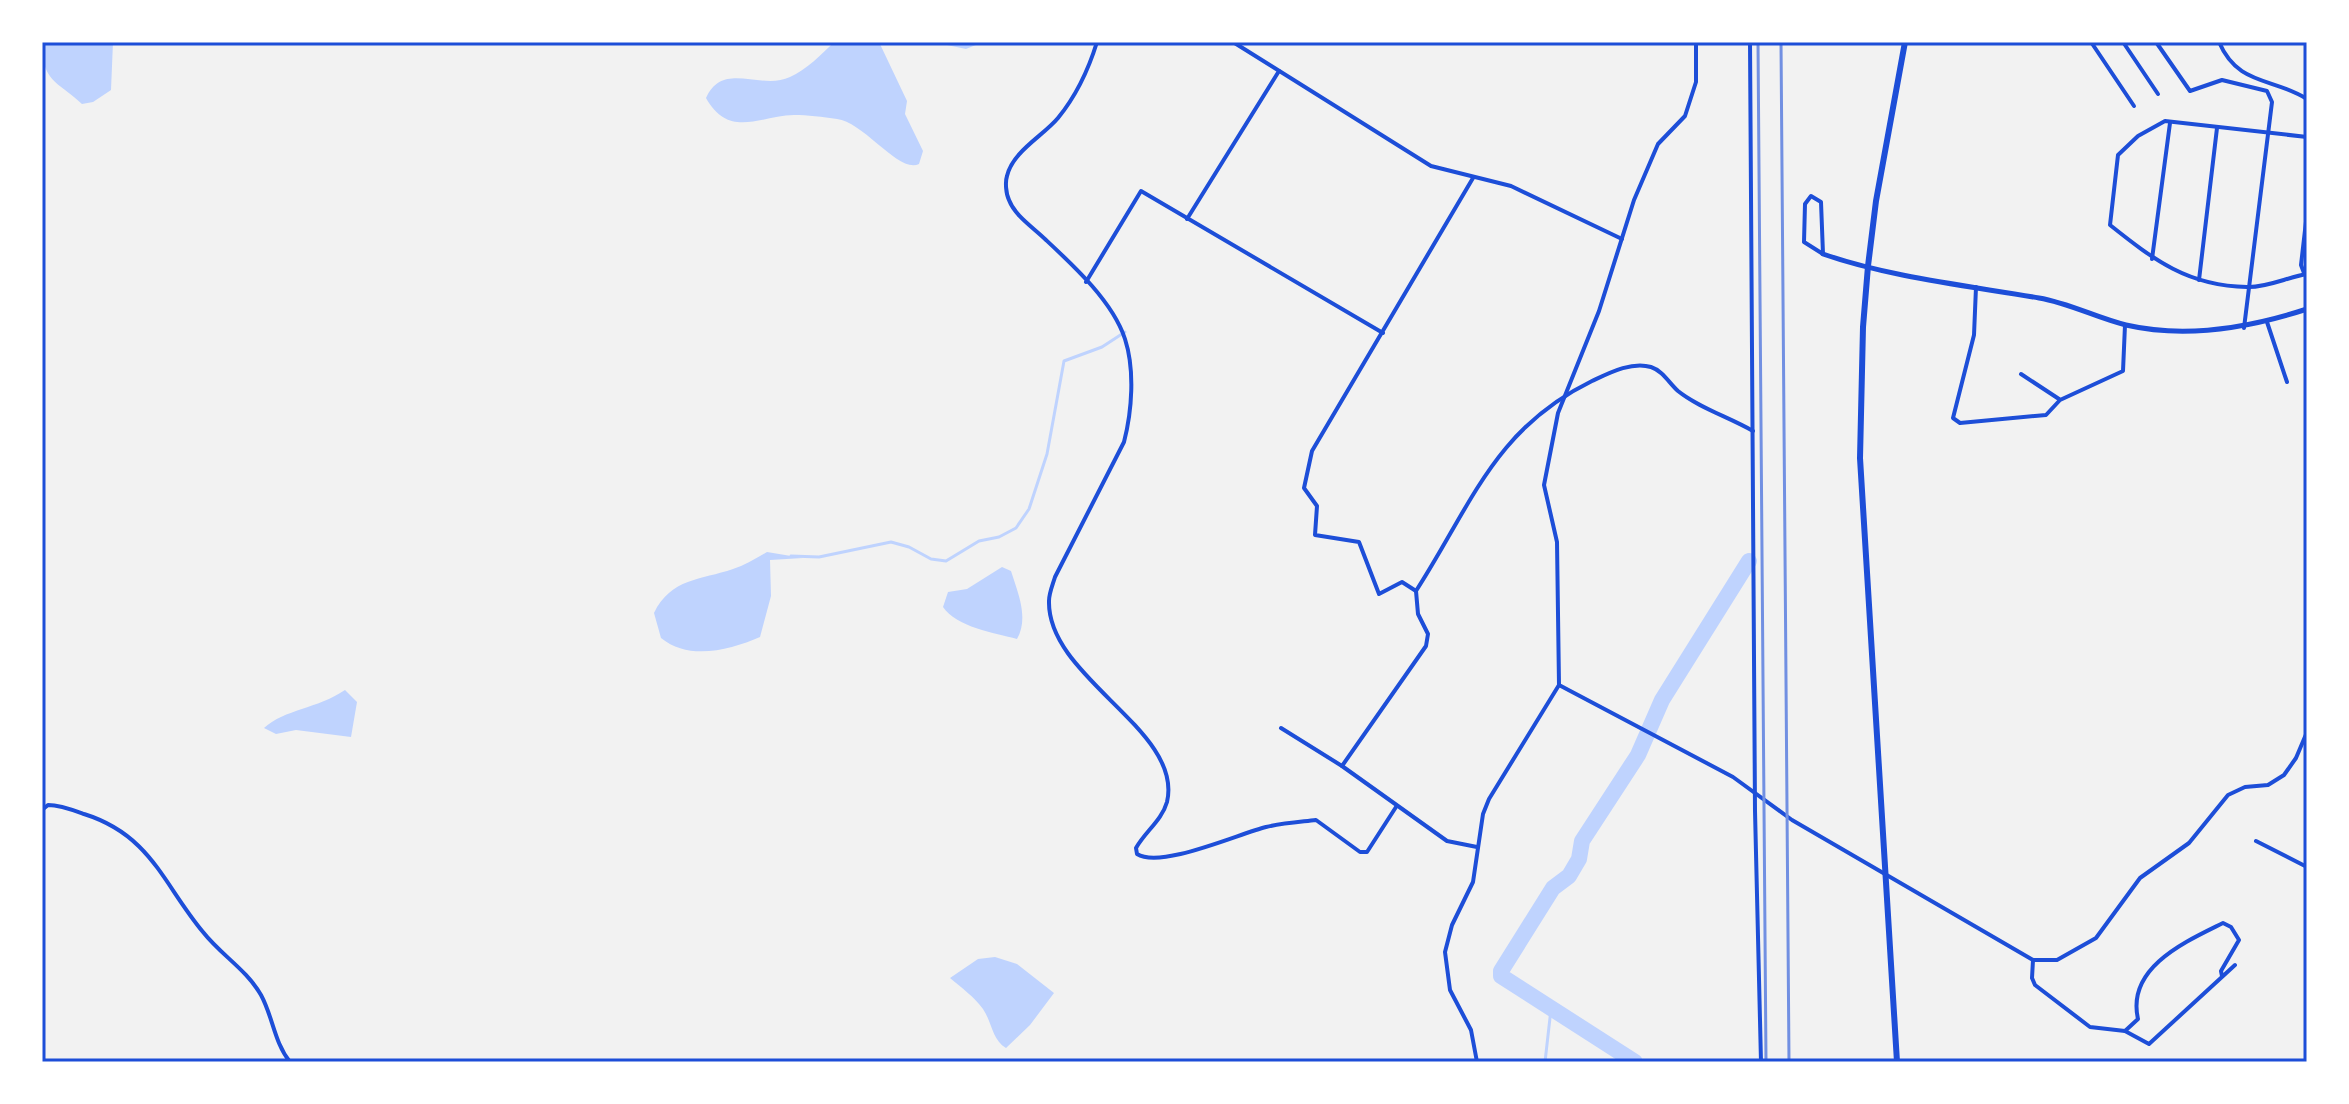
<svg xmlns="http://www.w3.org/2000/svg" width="2349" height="1104" font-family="'Roboto Condensed',sans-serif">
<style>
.water{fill:#bfd3fe}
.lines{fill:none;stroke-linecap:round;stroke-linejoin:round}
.stream{stroke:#bfd3fe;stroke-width:3}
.river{stroke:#bfd3fe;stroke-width:16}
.minor{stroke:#1d4ed8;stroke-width:4}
.tertiary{stroke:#1d4ed8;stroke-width:5}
.trunk{stroke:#1d4ed8;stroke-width:6}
.rail{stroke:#7290e2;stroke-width:3}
.neatline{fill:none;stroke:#1d4ed8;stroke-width:3}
</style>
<rect width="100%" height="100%" fill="#f2f2f2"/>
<g class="water">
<path d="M 42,42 L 113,42 L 111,90 L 93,102 L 82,104 C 56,80 42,82 42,42 Z"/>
<path d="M 834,42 L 879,42 L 907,101 L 905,114 L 923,151 L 919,164 C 899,174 864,122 837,119 C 823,117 807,115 794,115 C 759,116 729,139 706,98 C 723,60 761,91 790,77 C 806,70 822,54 834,42 Z"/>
<path d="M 933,42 L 983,42 L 966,49 Z"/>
<path d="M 767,552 L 803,558 L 770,560 L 771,596 L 760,637 C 730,650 689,661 661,638 L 654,613 C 671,578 701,580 733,569 C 745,565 756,558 767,552 Z"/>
<path d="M 1002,567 L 1011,571 C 1018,593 1029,618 1017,639 C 995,633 956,627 943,607 L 948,592 L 967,589 Z"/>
<path d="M 345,690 L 357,702 L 351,737 L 296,730 L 276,734 L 264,728 C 285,709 317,709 345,690 Z"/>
<path d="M 995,957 L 1017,964 L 1054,993 L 1030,1025 L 1006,1048 C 992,1040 992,1022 983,1009 C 973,996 962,988 950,978 L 978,959 Z"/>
</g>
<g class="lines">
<g class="stream">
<path d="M 791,556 L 819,557 L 891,542 L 909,547 L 931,559 L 946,561 L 979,541 L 999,537 L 1016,528 L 1029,509 L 1047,454 L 1064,361 L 1102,347 L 1125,332"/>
<path d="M 1545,1062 L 1551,1009"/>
</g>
<path class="river" d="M 1635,1062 L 1501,976 L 1501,971 L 1553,888 L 1569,876 L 1579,859 L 1582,841 L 1638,755 L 1662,700 L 1749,561"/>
<g class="minor">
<path d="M 1097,42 C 1089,68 1076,96 1058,118 C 1043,136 1013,151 1007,176 C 1005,182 1006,194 1009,200 C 1015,216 1034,228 1046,240 C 1074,266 1113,302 1125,339 C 1135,370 1132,411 1124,442 L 1055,577 C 1053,584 1049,593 1049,601 C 1047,678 1184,730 1167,802 C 1162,820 1145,832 1136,848 L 1137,854 C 1161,869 1238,834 1266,827 C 1283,823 1299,822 1316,820 L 1360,852 L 1367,852 L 1396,807"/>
<path d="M 1233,42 L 1431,166 L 1511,186 L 1622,239"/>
<path d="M 1750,42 L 1755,811 L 1761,1062"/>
<path d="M 2091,42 L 2134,106"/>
<path d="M 2123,42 L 2158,94"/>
<path d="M 2156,42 L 2190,91 L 2222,80 L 2267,91 L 2272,102 L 2244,328"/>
<path d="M 2219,42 C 2238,86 2272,77 2307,99"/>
<path d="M 2307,137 L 2165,121 L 2138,136 L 2118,155 L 2110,225 C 2154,260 2188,286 2247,287 C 2266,288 2288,277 2307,274"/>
<path d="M 1811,196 L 1821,202 L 1823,254 L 1804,242 L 1805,204 Z"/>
<path d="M 1187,219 L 1279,71"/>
<path d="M 2152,259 L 2170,123"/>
<path d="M 2304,273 L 2301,265 L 2307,213"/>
<path d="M 2199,280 L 2217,128"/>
<path d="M 1086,282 L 1141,191 L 1383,333"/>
<path d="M 1976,287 L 1974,335 L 1953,418 L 1960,423 L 2046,415 L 2060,400 L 2123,371 L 2125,325"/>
<path d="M 2267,322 L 2287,382"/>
<path d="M 2021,374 L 2059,399"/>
<path d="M 2307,380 L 2307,387"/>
<path d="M 1416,591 L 1402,582 L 1379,594 L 1359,542 L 1315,535 L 1317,506 L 1304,488 L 1312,451 L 1473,178"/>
<path d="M 1559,685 L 1733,777 L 1792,820 L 2033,960 L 2032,978 L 2035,985 L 2090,1027 L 2125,1031 L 2149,1044 L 2235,965"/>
<path d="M 1281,728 L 1342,766 L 1447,841 L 1477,847"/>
<path d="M 1342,766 L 1426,646 L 1428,634 L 1418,614 L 1416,591 C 1472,504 1494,429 1592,381 C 1609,373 1632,361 1651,367 C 1663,371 1669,383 1678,391 C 1699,408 1729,417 1753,431"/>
<path d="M 2256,841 L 2307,867"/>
<path d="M 42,861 L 42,810 L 48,805 C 60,805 73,810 84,814 C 151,835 163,884 203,932 C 221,955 246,969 261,995 C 273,1017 274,1042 290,1062"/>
<path d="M 2033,960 L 2057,960 L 2096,938 L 2140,878 L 2189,843 L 2228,795 L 2245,787 L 2268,785 L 2284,775 L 2296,758 L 2307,732"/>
<path d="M 2125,1031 L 2138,1019 C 2126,967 2187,941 2223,923 L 2231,927 L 2239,940 L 2221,971 L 2222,976"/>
<path d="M 42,1058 L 45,1062"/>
<path d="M 1477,1062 L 1471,1030 L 1450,990 L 1445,952 L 1452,925 L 1473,882 L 1483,814 L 1489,799 L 1559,685 L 1557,542 L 1544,485 L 1558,413 L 1599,311 L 1634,200 L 1658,144 L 1685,116 L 1696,82 L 1696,42"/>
</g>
<path class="tertiary" d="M 1823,254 C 1888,277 1970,286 2039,298 C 2069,303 2097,318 2126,325 C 2187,339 2249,328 2307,309"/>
<path class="trunk" d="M 1897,1062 L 1860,458 L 1863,327 L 1868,266 L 1876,201 L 1905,42"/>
<g class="rail">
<path d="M 1758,42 L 1766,1062"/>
<path d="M 1781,42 L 1789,1062"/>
</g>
</g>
<rect width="2349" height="1104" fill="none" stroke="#ffffff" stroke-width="88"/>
<rect x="44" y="44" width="2261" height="1016" class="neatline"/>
</svg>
